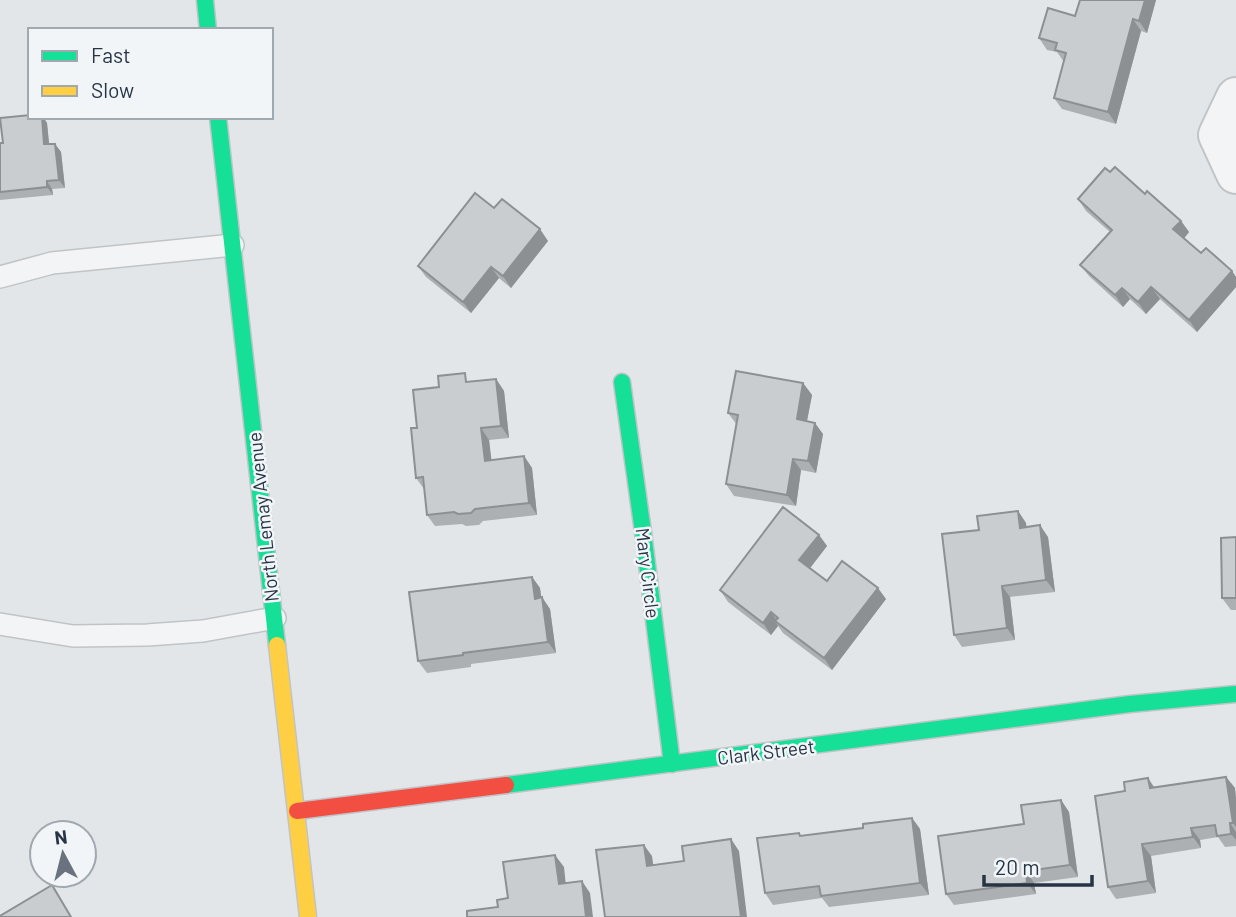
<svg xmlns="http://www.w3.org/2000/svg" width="1236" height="917" font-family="Barlow,sans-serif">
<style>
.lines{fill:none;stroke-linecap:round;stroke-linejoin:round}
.lane-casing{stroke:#c1c4c7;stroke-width:24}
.street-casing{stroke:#c1c4c7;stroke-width:42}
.fast-casing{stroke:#c1c4c7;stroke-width:19}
.slow-casing{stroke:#c1c4c7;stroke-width:19}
.jam-casing{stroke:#c1c4c7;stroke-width:19}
.lane{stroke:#f3f4f5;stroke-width:21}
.street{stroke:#f3f4f5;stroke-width:38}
.fast{stroke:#16e098;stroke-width:16}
.slow{stroke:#ffcf43;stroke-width:16}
.jam{stroke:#f24e42;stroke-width:16}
.wall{fill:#adb0b3}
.shaded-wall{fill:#8d9092}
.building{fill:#c9cdd0;stroke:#8d9092;stroke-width:2}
.labels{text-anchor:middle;stroke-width:5;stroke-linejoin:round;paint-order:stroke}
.street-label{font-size:19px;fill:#273445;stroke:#f1f5f8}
</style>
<rect width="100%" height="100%" fill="#e3e6e9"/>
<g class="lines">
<g class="lane-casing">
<g id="lane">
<path d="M 0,277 L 52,263 L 233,245"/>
<path d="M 0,624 L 73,636 L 147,635 L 203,631 L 275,618"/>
</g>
</g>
<g class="street-casing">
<path id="street" d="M 1236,97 L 1218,135 L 1236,174"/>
</g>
<g class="fast-casing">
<g id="fast">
<path d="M 205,0 L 208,30"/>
<path d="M 218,117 L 277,645"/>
<path d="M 622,382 L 643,532 L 672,764"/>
<path d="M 506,785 L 1130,704 L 1236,694"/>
</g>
</g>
<g class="slow-casing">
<path id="slow" d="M 277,645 L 308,917"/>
</g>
<g class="jam-casing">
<path id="jam" d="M 297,811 L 506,785"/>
</g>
<use href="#lane" class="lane"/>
<use href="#street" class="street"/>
<use href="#fast" class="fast"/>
<use href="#slow" class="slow"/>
<use href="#jam" class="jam"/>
</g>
<g class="wall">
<path d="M 1086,0 L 1156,0 L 1147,33 L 1141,31 L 1116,124 L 1062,109 L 1054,98 L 1064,62 L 1057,52 L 1047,50 L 1039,38 L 1075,16 Z"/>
<path d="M 30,117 L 43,117 L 47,123 L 49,144 L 55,144 L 61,152 L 65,188 L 52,189 L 53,195 L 0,200 L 0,143 L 3,143 Z"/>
<path d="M 1110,172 L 1145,194 L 1181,221 L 1189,232 L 1184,238 L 1201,253 L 1232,271 L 1236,277 L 1236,287 L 1197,332 L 1160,299 L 1146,314 L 1130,299 L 1123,307 L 1089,276 L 1080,265 L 1110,232 L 1086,211 L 1078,199 Z"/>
<path d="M 494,208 L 548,241 L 511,288 L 499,278 L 471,313 L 426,277 L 418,266 Z"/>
<path d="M 496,379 L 504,391 L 509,438 L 489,440 L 491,460 L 524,456 L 532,468 L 537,515 L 483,521 L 479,525 L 466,526 L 462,524 L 435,526 L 427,515 L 424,489 L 416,478 L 417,428 L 439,387 L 471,382 Z"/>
<path d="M 803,383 L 812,395 L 807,421 L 823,434 L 816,473 L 801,470 L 796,506 L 734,496 L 726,484 L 737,425 L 728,413 Z"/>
<path d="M 1018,511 L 1026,523 L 1026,527 L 1048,537 L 1055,592 L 1010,597 L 1015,640 L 962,647 L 954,635 L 979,530 Z"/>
<path d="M 819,535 L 827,546 L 810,568 L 827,581 L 886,599 L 832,670 L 783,633 L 778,626 L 771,635 L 728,602 L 720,590 Z"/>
<path d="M 1236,537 L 1236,610 L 1231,610 L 1222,598 Z"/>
<path d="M 532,577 L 540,588 L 541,597 L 550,609 L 556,653 L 471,664 L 471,667 L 427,673 L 418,661 Z"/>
<path d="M 1226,777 L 1235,788 L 1236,799 L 1236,846 L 1225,847 L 1218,837 L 1200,840 L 1201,848 L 1151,856 L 1156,893 L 1116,899 L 1108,887 L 1125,791 Z"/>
<path d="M 1061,800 L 1069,812 L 1078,877 L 1034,883 L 1036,894 L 954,905 L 946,894 L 1024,824 Z"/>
<path d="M 912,818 L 920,829 L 929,895 L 829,907 L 822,898 L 773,905 L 765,893 L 802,836 L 863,828 Z"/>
</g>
<g class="shaded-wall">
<path d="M 1145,0 L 1156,0 L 1147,33 L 1139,21 Z"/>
<path d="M 1133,19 L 1141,31 L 1116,124 L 1108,112 Z"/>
<path d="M 42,117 L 43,117 L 47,123 L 50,153 L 44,144 Z"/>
<path d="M 55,144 L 61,152 L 65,188 L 59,180 Z"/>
<path d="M 47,181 L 52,189 L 53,195 L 47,187 Z"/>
<path d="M 1181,221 L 1189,232 L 1182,241 L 1173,229 Z"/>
<path d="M 540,229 L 548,241 L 511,288 L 503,276 Z"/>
<path d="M 491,267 L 499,278 L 471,313 L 463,302 Z"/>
<path d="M 1232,271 L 1236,277 L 1236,287 L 1197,332 L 1189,320 Z"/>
<path d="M 1151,287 L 1160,299 L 1146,314 L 1138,302 Z"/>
<path d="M 1122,288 L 1130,299 L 1123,307 L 1115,295 Z"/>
<path d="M 496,379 L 504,391 L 509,438 L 501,426 Z"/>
<path d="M 803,383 L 812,395 L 805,431 L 797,419 Z"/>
<path d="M 815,423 L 823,434 L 816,473 L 808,461 Z"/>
<path d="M 481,428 L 489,440 L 493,472 L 485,461 Z"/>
<path d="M 524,456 L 532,468 L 537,515 L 529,503 Z"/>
<path d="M 793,459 L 801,470 L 796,506 L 787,495 Z"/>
<path d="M 1018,511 L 1026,523 L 1028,539 L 1020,528 Z"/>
<path d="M 1040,525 L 1048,537 L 1055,592 L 1046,580 Z"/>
<path d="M 819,535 L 827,546 L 807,572 L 799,560 Z"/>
<path d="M 532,577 L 540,588 L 543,610 L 535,599 Z"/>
<path d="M 1002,586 L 1010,597 L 1015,640 L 1007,628 Z"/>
<path d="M 878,588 L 886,599 L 832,670 L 824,658 Z"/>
<path d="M 542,597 L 550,609 L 556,653 L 548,642 Z"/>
<path d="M 771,612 L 779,624 L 775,621 L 778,626 L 771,635 L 763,623 Z"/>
<path d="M 1226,777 L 1235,788 L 1236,799 L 1236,827 L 1233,823 Z"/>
<path d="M 1148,778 L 1156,790 L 1150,788 Z"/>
<path d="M 1061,800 L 1069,812 L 1078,877 L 1070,865 Z"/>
<path d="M 912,818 L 920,829 L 929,895 L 920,883 Z"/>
<path d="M 1230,823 L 1236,832 L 1236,840 L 1231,834 Z"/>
<path d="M 1191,828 L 1200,840 L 1201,848 L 1193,837 Z"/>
<path d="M 731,839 L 739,851 L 747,917 L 741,917 Z"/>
<path d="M 1142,844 L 1151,856 L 1156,893 L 1148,881 Z"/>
<path d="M 644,845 L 652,856 L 655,878 L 647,866 Z"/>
<path d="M 555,855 L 564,867 L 567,896 L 559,884 Z"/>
<path d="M 1026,871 L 1034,883 L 1036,894 L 1027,883 Z"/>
<path d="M 582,881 L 590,893 L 593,917 L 586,917 Z"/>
</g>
<g class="building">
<path d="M 1080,0 L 1145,0 L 1139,21 L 1133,19 L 1108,112 L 1054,98 L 1066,53 L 1055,50 L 1057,43 L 1039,38 L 1048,8 L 1075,16 Z"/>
<path d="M 30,115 L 30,117 L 42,117 L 44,144 L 55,144 L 59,180 L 47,181 L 47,187 L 0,192 L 0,143 L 3,143 L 0,118 Z"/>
<path d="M 1115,167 L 1145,194 L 1147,191 L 1181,221 L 1173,229 L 1201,253 L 1206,248 L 1232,271 L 1189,320 L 1151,287 L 1138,302 L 1122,288 L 1115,295 L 1080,265 L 1112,230 L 1078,199 L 1105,168 L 1110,172 Z"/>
<path d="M 475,193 L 494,208 L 502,199 L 540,229 L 503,276 L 491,267 L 463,302 L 418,266 Z"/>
<path d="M 736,371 L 803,383 L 797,419 L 815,423 L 808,461 L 793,459 L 787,495 L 726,484 L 738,415 L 728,413 Z"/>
<path d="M 465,373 L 466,382 L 496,379 L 501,426 L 481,428 L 485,461 L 524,456 L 529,503 L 475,509 L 471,513 L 458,514 L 454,512 L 427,515 L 423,477 L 416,478 L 411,428 L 417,428 L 413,390 L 439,387 L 438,376 Z"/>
<path d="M 783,507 L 819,535 L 799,560 L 827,581 L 842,561 L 878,588 L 824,658 L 775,621 L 778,618 L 771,612 L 763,623 L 720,590 Z"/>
<path d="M 1018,511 L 1020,528 L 1040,525 L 1046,580 L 1002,586 L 1007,628 L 954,635 L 942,534 L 979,530 L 977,516 Z"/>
<path d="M 1236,537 L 1236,598 L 1222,598 L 1221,538 Z"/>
<path d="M 532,577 L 535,599 L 542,597 L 548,642 L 463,653 L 463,655 L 418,661 L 409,592 Z"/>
<path d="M 1226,777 L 1233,823 L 1230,823 L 1231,834 L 1217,836 L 1215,825 L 1191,828 L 1193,837 L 1142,844 L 1148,881 L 1108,887 L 1095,796 L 1125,791 L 1124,782 L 1148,778 L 1150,788 Z"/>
<path d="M 1061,800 L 1070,865 L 1026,871 L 1027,883 L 946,894 L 938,836 L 1024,824 L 1021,805 Z"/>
<path d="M 912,818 L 920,883 L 821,896 L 819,886 L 765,893 L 757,838 L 799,833 L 800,836 L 863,828 L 863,824 Z"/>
<path d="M 731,839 L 741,917 L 605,917 L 596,850 L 644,845 L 647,866 L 684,861 L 682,846 Z"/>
<path d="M 555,855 L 559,884 L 582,881 L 586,917 L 467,917 L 467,911 L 498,907 L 497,900 L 508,898 L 503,862 Z"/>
<path d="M 52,885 L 71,917 L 0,917 L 0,916 Z"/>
</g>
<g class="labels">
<g class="street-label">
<text transform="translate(263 517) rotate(-96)" y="7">North Lemay Avenue</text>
<text transform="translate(648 573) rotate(83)" y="7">Mary Circle</text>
<text transform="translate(766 752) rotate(-7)" y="7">Clark Street</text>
</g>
</g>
<rect x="28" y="28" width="245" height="91" fill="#f1f5f8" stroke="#a0a8b0" stroke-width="2"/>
<rect x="42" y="51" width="35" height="10" fill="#16e098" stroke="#a0a8b0" stroke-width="2"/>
<text x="91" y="63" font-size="21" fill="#273445">Fast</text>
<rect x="42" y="86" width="35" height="10" fill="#ffcf43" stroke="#a0a8b0" stroke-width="2"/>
<text x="91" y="98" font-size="21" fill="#273445">Slow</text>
<g transform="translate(63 854) rotate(353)"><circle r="33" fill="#f1f5f8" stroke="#a0a8b0" stroke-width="2"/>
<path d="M0-5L12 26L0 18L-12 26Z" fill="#69727e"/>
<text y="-10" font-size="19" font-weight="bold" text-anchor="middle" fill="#273445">N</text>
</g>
<path d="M984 875v10h108v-10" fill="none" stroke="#273445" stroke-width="3.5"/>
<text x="995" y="875" font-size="21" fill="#273445" stroke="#f1f5f8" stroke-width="5" paint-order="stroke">20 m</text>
</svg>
